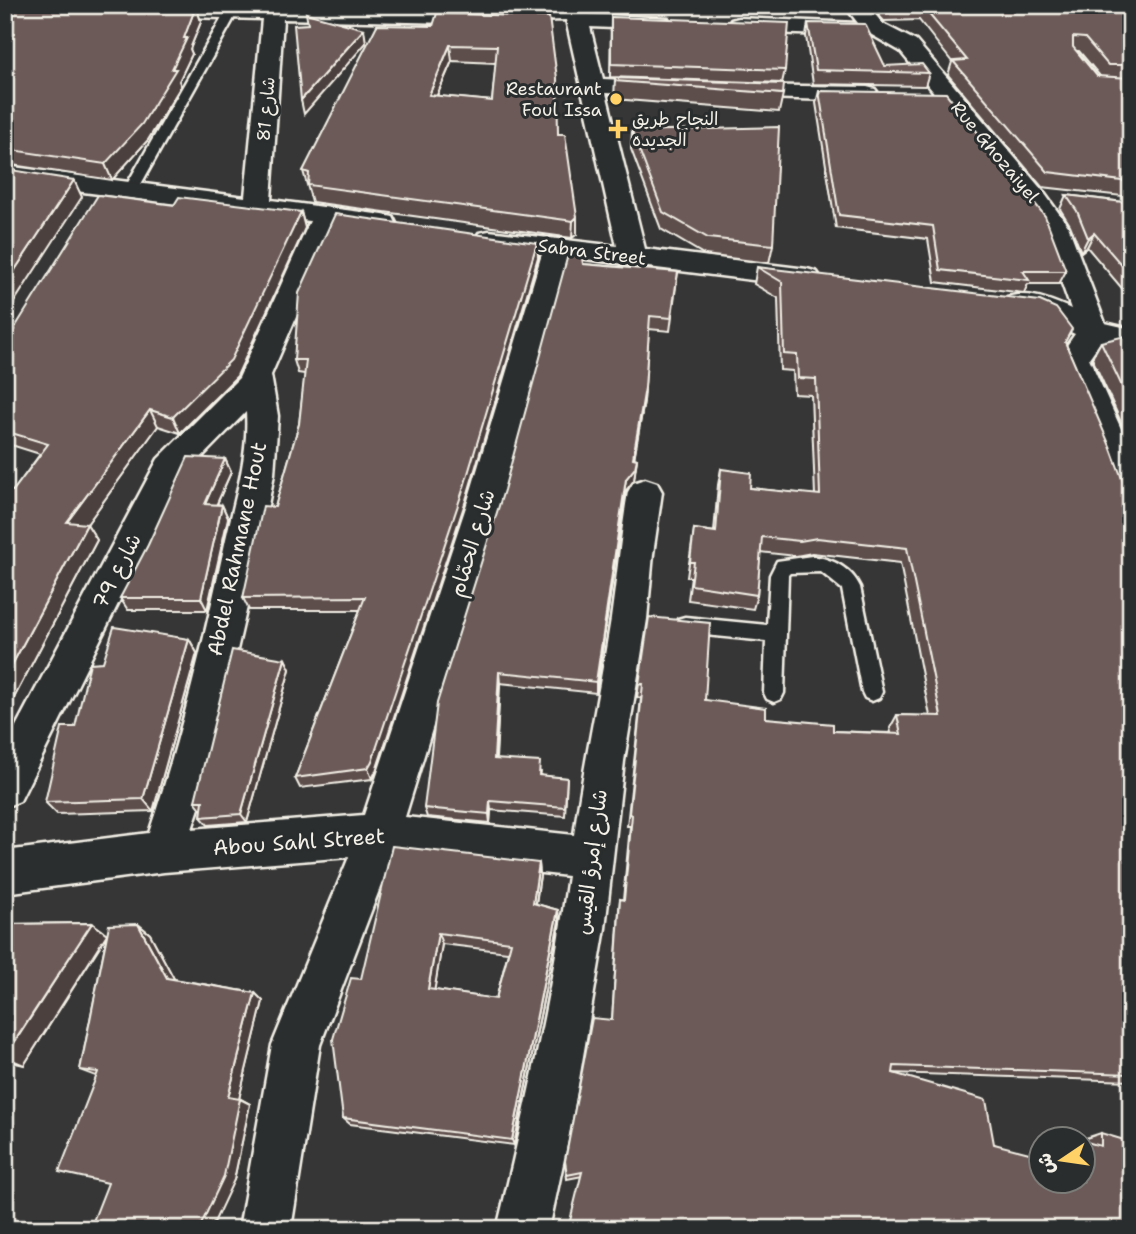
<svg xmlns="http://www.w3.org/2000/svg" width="1136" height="1234" font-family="'Shantell Sans','Playpen Sans Arabic',sans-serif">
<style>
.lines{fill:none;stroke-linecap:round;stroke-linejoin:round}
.service-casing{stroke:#f4f1e8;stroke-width:5}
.minor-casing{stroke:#f4f1e8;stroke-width:5}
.service{fill:#2a2d2e;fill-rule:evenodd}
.minor{fill:#2a2d2e;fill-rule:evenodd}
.wall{fill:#5d4d4c;stroke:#f4f1e8;stroke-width:2;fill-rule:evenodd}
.shaded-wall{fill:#4c3f3e;stroke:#f4f1e8;stroke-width:2}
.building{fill:#6c5a58;stroke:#f4f1e8;stroke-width:2;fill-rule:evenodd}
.poi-dot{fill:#ffd166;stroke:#2a2d2e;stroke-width:2.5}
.labels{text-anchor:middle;stroke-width:6;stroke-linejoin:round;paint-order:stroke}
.far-poi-label{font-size:18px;fill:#f4f1e8;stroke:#2a2d2e;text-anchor:end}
.far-street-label{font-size:18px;fill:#f4f1e8;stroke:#2a2d2e}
.street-label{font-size:21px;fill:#f4f1e8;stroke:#2a2d2e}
</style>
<rect width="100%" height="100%" fill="#373636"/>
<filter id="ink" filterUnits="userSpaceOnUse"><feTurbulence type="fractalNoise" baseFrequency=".0143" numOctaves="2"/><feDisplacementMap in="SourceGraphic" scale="14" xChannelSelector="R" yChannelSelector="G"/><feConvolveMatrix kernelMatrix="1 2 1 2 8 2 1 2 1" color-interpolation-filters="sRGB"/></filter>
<g filter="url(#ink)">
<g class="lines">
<g class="service-casing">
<g id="service">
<path d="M 232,8 L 238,11 L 136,193 L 134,196 L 124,196 L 122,193 L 226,11 Z"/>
<path d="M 812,556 C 833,559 851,568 860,587 L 882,692 L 879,698 L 872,701 L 865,698 L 862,692 L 842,589 L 821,572 L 790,573 L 788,575 L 784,693 L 781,699 L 774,702 L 767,699 L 764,693 L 766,641 L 685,633 L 678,631 L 675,625 L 678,619 L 685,617 L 767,625 L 770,575 L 777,561 Z"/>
</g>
</g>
<g class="minor-casing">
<g id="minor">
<path d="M 138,5 L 450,9 L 585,5 L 587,14 L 668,18 L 671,23 L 668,28 L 660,30 L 590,27 L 603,79 L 664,82 L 672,84 L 676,89 L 672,94 L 664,96 L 606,93 L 645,249 L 807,269 L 817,272 L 821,278 L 817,284 L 807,287 L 569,257 L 502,501 L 405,817 L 574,835 C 584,763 600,691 611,619 C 617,577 621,534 628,492 L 633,483 L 645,479 L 657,483 L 662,492 L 653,554 L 647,619 L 624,761 L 605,928 L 571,1126 L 549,1229 L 497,1229 C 525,1112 552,995 568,876 L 392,856 L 320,1045 L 291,1229 L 239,1229 L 272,1045 L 349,857 L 164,872 L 5,893 L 5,851 L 149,833 C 181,738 205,637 226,539 C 235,498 249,454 246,412 L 182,477 L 177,485 L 20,801 L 5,807 L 5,747 L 158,459 L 239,378 L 310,221 L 5,182 L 5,166 L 245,197 L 262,19 L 146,16 L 138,15 L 135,10 ZM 283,19 L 450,23 L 566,20 L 617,246 L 489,231 L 479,233 L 475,239 L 479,245 L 542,254 L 468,501 L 364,815 L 192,829 L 204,793 L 255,572 L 274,474 L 278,416 L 271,375 L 336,224 L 383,231 L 393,229 L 396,223 L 393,217 L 383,215 L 271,200 Z"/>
<path d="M 844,5 L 867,5 L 883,24 L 916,41 L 1042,190 L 1068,226 L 1105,323 L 1131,329 L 1131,353 L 1100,342 L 1089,358 L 1131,451 L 1131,502 L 1119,498 L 1114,489 L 1059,357 L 1075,334 L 1033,315 L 1007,311 L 1003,304 L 1007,297 C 1030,291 1050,300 1071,309 L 1042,227 L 1024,202 L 900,51 L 865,31 L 856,36 L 739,32 L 731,30 L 728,25 L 731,20 L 739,18 L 858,23 Z"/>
<path d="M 733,85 L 867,87 L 875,89 L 879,94 L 875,99 L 867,101 L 725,97 L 721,92 L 725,87 Z"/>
</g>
</g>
<use href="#service" class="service"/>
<use href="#minor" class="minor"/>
</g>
<g class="wall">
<path d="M 5,5 L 64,5 L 65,8 L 148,9 L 196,6 L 201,22 L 190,49 L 192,54 L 179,81 L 181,86 L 148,140 L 112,180 L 5,164 Z"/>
<path d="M 869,5 L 1131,5 L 1131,197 L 1042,187 L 948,75 L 952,62 L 919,20 L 884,21 ZM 1076,51 L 1079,51 L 1100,76 L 1097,76 Z"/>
<path d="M 549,17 L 558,134 L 577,234 L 572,238 L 312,202 L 303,171 L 433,26 ZM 452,61 L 496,63 L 492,101 L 437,96 Z"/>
<path d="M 611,17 L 785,70 L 782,83 L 610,77 Z"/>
<path d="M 808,23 L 885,66 L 929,73 L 925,86 L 813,84 L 806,36 Z"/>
<path d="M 615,78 L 783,94 L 779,112 L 614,99 Z"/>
<path d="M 819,91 L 1066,271 L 1059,284 L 1028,284 L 1024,293 L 935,282 L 928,239 L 836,228 L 816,103 Z"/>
<path d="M 632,131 L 773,245 L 769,263 L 705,255 L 661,229 L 631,149 Z"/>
<path d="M 1066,195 L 1131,203 L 1131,299 L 1087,247 L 1081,252 L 1070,225 L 1060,209 Z"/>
<path d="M 174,205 L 301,212 L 305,228 L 237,376 L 180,433 L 158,426 L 87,524 L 97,540 L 5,715 L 5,490 L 13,491 L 40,454 L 5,443 L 5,338 L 9,337 Z"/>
<path d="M 537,243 L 538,257 L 466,500 L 376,771 L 372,779 L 300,788 L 295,778 L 360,610 L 249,610 L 243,598 L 275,507 L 299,424 L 305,374 L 298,373 L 294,360 Z"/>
<path d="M 583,264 L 678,272 L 670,331 L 649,329 L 644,401 L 634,458 L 637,459 L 635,471 L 634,480 L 625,492 L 596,693 L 500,683 L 496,759 L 541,772 L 540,776 L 567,778 L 565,816 L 491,810 L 490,823 L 427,817 L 424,808 Z"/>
<path d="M 757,267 L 1065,342 L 1131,503 L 1131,1081 L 893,1073 L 994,1144 L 1083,1181 L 1086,1138 L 1101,1133 L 1131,1229 L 582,1176 L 567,1179 L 565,1161 L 612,1020 L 619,909 L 620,899 L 623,900 L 630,826 L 627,826 L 641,698 L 637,697 L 639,684 L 705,700 L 766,718 L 833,731 L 891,733 L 890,728 L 897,715 L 930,716 L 900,563 L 812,553 L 796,556 L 760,552 L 757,595 L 753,609 L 688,600 L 691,577 L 687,577 L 694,529 L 714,532 L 718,485 L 721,469 L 750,488 L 815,495 L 811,395 L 794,394 L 793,371 L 780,370 L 778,298 L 754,284 Z"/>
<path d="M 1101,342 L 1131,343 L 1131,444 L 1092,358 Z"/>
<path d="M 225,459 L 231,472 L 217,504 L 222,505 L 228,518 L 207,610 L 128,610 L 120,598 Z"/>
<path d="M 189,639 L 197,653 L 153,811 L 57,814 L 45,802 L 103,662 Z"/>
<path d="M 285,659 L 290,669 L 247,822 L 208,825 L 201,817 L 202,810 L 195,801 Z"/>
<path d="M 539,863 L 540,875 L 536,904 L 558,910 L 559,921 L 514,1145 L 350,1124 L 343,1118 L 361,979 ZM 442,944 L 508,952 L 496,999 L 434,990 Z"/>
<path d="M 92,923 L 107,934 L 138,924 L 150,934 L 174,979 L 255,993 L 263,1001 L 239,1098 L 250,1104 L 234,1180 L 108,1183 L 96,1076 L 80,1070 L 107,935 L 24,1065 L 5,1061 L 5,924 Z"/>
</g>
<g class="shaded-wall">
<path d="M 196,6 L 201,22 L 190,49 L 192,54 L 179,81 L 181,86 L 148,140 L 112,180 L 105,164 L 172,69 Z"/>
<path d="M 364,29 L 366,43 L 304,114 L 301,100 Z"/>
<path d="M 450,45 L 452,61 L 430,111 L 429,95 Z"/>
<path d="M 74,180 L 82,197 L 5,316 L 5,285 Z"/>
<path d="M 301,212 L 305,228 L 237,376 L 180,433 L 173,417 Z"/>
<path d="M 577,217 L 577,234 L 572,238 L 573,221 Z"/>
<path d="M 1094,233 L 1087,247 L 1081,252 L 1088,238 Z"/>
<path d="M 537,243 L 538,257 L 466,500 L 376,771 L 372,779 L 368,768 Z"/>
<path d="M 645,388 L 644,401 L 632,471 L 633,458 Z"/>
<path d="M 150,410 L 158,426 L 77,538 L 67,522 Z"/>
<path d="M 225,459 L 231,472 L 211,517 L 205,504 Z"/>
<path d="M 637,459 L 634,480 L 625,492 L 596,693 L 596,682 L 626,479 Z"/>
<path d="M 222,505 L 228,518 L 207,610 L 201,598 Z"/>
<path d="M 87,524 L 97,540 L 5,715 L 5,678 Z"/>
<path d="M 189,639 L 197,653 L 153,811 L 143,799 Z"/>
<path d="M 285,659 L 290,669 L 247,822 L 241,814 Z"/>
<path d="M 499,672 L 500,683 L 495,768 L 494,759 Z"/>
<path d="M 490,801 L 491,810 L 490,823 L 489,814 Z"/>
<path d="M 539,863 L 540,875 L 534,915 L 533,903 Z"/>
<path d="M 558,910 L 559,921 L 514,1145 L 512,1140 Z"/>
<path d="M 92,923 L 107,934 L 24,1065 L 5,1057 Z"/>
<path d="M 138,924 L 150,934 L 178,986 L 167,978 Z"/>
<path d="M 438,933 L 442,944 L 433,999 L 428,989 Z"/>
<path d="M 255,993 L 263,1001 L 238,1103 L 228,1097 Z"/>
<path d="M 240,1099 L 250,1104 L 234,1180 L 211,1229 L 199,1229 Z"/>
</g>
<g class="building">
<path d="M 5,5 L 60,5 L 58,8 L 148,9 L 149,6 L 196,6 L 184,38 L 187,38 L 172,69 L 176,69 L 142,124 L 105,164 L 5,149 Z"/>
<path d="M 885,5 L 1131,5 L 1131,65 L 1108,65 L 1085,38 L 1073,37 L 1073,47 L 1097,76 L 1131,78 L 1131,182 L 1048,172 L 953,61 L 967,60 L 923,7 L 887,7 Z"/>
<path d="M 306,13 L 364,29 L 301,100 L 294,25 L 308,24 Z"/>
<path d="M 437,13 L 549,17 L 557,78 L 558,134 L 565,134 L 577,217 L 573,221 L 308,185 L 309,173 L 303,171 L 377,25 L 433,26 ZM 450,45 L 497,46 L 492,101 L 429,95 Z"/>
<path d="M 611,17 L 789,23 L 785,70 L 611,64 Z"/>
<path d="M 808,23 L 865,24 L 885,66 L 922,64 L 929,73 L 816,70 Z"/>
<path d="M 615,78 L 784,84 L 783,94 L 615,81 Z"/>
<path d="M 819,91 L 946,93 L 1045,216 L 1066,271 L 1023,271 L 1029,280 L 940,270 L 933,226 L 839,215 Z"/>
<path d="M 779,127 L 773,245 L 708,238 L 663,212 L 632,131 Z"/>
<path d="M 5,169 L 74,180 L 5,285 Z"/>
<path d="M 98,195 L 174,205 L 179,197 L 301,212 L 231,360 L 173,417 L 150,410 L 67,522 L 87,524 L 5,678 L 5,490 L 13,491 L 48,444 L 5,431 L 5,338 L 9,337 Z"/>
<path d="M 1066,195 L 1131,203 L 1131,276 L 1094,233 L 1088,238 L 1077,211 Z"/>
<path d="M 335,214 L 537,243 L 464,487 L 372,761 L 368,768 L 295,778 L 365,597 L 243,598 L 263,506 L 275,507 L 299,424 L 306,360 L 294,360 L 299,293 Z"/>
<path d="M 569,251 L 581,252 L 583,264 L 678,272 L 671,318 L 650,316 L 645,388 L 633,458 L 637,459 L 635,468 L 626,479 L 596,682 L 499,672 L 494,759 L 540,762 L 539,775 L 567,778 L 565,807 L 490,801 L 489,814 L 424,808 L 437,703 L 504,490 Z"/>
<path d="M 757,267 L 1040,301 L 1056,308 L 1072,329 L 1065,342 L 1110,446 L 1131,503 L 1131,1074 L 894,1066 L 893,1073 L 986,1100 L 994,1144 L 1041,1156 L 1041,1181 L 1083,1181 L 1083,1141 L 1101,1146 L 1101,1133 L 1131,1142 L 1131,1229 L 568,1229 L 582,1172 L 567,1175 L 565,1161 L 592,1018 L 612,1020 L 620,899 L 624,900 L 632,815 L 629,814 L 643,684 L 639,684 L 649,617 L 710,623 L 705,700 L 766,708 L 766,718 L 833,724 L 833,731 L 901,734 L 897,715 L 941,716 L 907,548 L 817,538 L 800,541 L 762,537 L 757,595 L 691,585 L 694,562 L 690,562 L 694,529 L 716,532 L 721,469 L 751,473 L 750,488 L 820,495 L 816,379 L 798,378 L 797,355 L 784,354 L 782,282 Z"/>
<path d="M 1125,336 L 1131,343 L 1131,405 L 1101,342 Z"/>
<path d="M 188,457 L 225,459 L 205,504 L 222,505 L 201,598 L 120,598 L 148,545 Z"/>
<path d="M 114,627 L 189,639 L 143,799 L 45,802 L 62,727 L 75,727 L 90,663 L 103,662 Z"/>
<path d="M 232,650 L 285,659 L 241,814 L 201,817 L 203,801 L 195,801 Z"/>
<path d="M 392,846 L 539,863 L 533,903 L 558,910 L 512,1140 L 343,1118 L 333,1039 L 351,978 L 361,979 ZM 438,933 L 511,942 L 496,999 L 428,989 Z"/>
<path d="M 92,923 L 5,1056 L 5,924 Z"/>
<path d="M 138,924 L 167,978 L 255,993 L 228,1097 L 240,1099 L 224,1176 L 199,1229 L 90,1229 L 108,1183 L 59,1172 L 98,1072 L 80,1070 L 109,925 Z"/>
</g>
</g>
<g class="poi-dot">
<circle cx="616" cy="99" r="7"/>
<path d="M614.5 118.5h7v7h7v7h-7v7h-7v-7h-7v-7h7z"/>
</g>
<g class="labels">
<g class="far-poi-label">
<text x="602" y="95">Restaurant<tspan x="602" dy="21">Foul Issa</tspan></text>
<text x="632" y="125" text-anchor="start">النجاح طريق<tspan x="632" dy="21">الجديده</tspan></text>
</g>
<g class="far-street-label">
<text transform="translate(266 109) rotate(-85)" y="6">شارع 81</text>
<text transform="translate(995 152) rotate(50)" y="6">Rue Ghozaiyel</text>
<text transform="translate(592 252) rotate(7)" y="6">Sabra Street</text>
</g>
<g class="street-label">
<text transform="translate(472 543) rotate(-73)" y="7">شارع الحمّام</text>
<text transform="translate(237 549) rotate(-78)" y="7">Abdel Rahmane Hout</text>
<text transform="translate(117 571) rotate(-63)" y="7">شارع 79</text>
<text transform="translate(299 842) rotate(-4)" y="7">Abou Sahl Street</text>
<text transform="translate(591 862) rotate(-83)" y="7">شارع إمرؤ القيس</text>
</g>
</g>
<rect width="1136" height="1234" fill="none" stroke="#2a2d2e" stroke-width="28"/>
<rect x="14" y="14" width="1108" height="1206" fill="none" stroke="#f4f1e8" stroke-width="2.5" filter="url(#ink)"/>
<g transform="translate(1062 1160) rotate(257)"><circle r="33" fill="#2a2d2e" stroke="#7b7b78" stroke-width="2"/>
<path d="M0-5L12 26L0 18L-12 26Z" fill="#ffd166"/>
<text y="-10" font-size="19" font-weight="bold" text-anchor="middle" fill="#f4f1e8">ش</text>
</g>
</svg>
